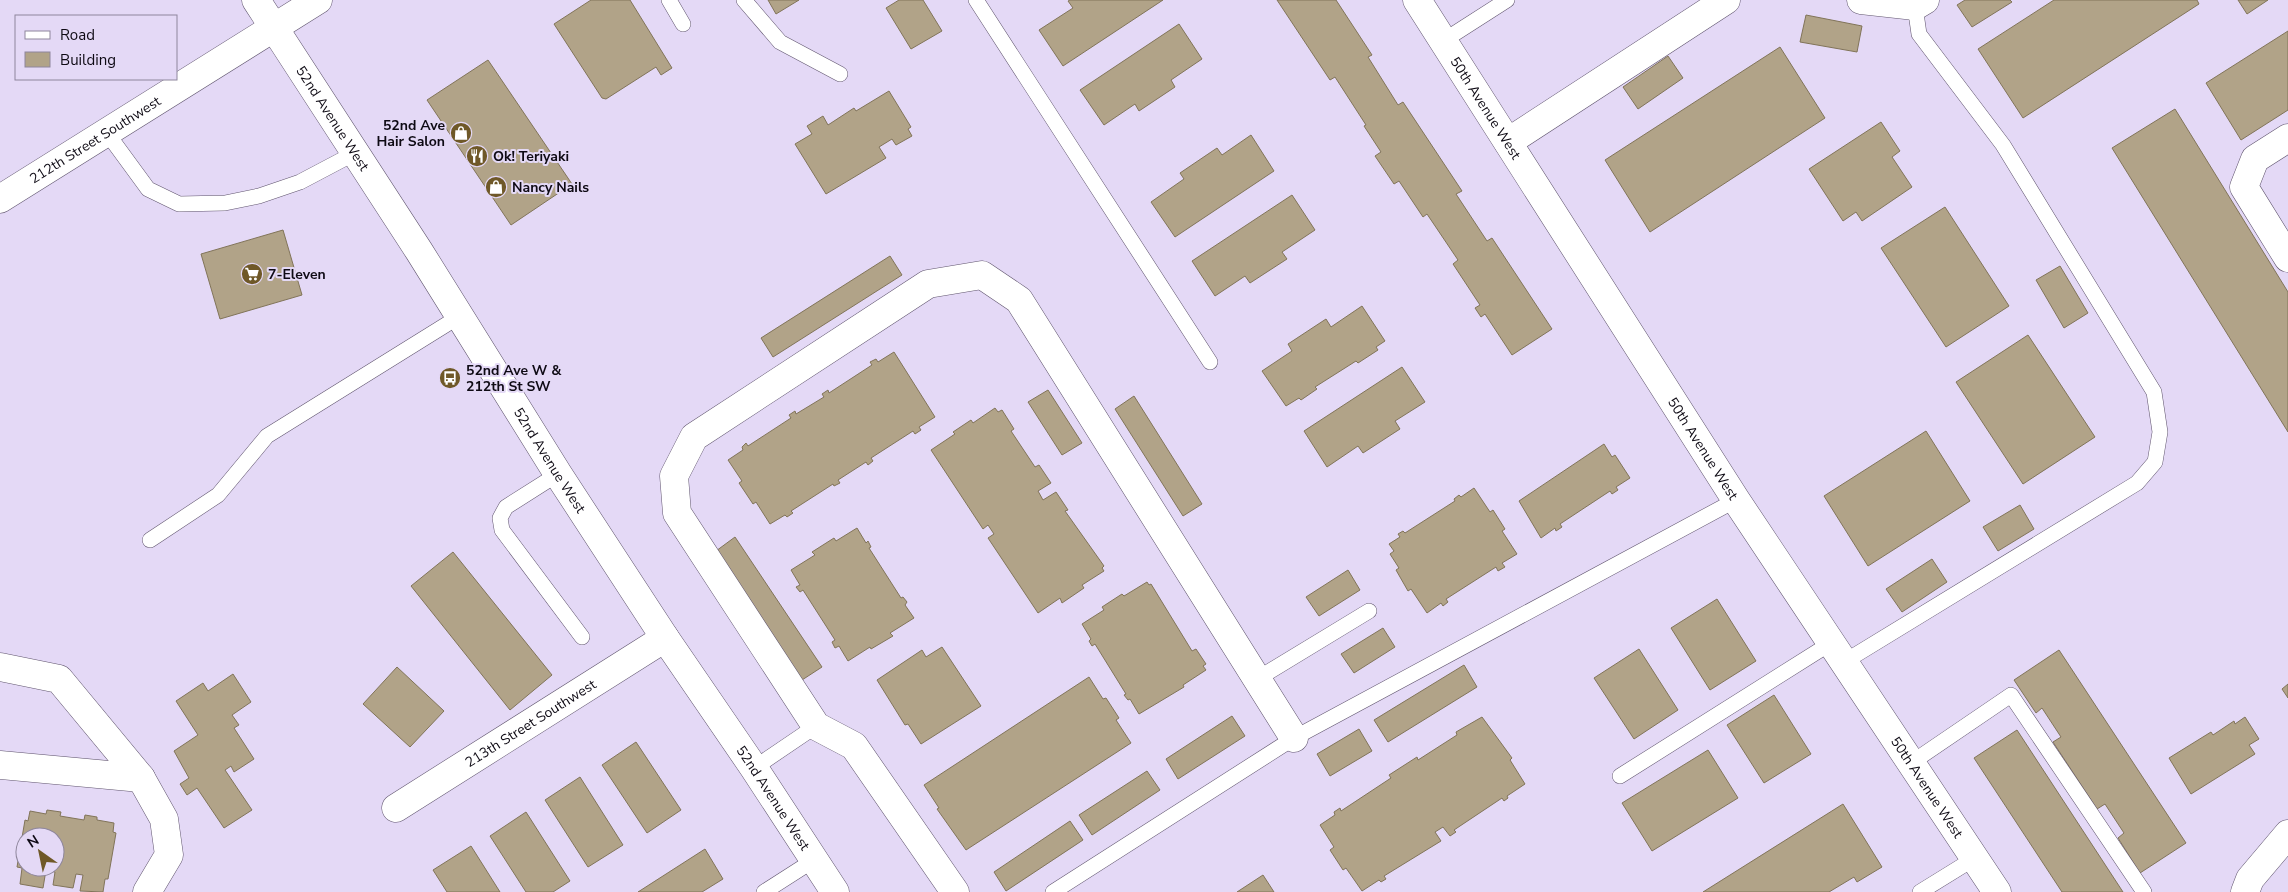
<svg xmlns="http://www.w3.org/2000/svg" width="2288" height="892" font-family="'Nunito Sans',sans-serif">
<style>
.building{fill:#b1a388;stroke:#817459;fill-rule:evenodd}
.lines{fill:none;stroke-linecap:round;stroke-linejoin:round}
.lane-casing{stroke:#60556e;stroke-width:16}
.street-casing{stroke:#60556e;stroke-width:29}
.secondary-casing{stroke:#60556e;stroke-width:29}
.lane{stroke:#fff;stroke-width:15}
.street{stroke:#fff;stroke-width:28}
.secondary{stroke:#fff;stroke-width:28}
.labels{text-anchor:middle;stroke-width:4;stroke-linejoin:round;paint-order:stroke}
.street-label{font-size:14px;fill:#0e0a14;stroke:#e4d9f6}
.poi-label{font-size:14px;font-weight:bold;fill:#0e0a14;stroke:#e4d9f6;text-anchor:start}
</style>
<rect width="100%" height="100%" fill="#e4d9f6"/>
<g class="building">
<path d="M 591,0 L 630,0 L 672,68 L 661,75 L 656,67 L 606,99 L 602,98 L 554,24 Z"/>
<path d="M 768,0 L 799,0 L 776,14 Z"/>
<path d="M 899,0 L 923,0 L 942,31 L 911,49 L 886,8 Z"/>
<path d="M 1070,0 L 1163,0 L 1063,66 L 1039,30 L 1073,8 L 1068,1 Z"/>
<path d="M 1277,0 L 1336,0 L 1372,55 L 1368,57 L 1398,105 L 1403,102 L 1462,191 L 1456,194 L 1487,241 L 1492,238 L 1552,329 L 1512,355 L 1485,314 L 1481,317 L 1475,308 L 1480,305 L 1453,264 L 1458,260 L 1427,214 L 1423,217 L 1399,181 L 1394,184 L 1375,156 L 1381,152 L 1364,126 L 1366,125 L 1335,77 L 1330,80 Z"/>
<path d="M 1965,0 L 2010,0 L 2012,2 L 1972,27 L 1957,5 Z"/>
<path d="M 2054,0 L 2197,0 L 2199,4 L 2023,118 L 1978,49 Z"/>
<path d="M 2238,0 L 2268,0 L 2247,14 Z"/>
<path d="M 1806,15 L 1862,26 L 1857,52 L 1800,42 Z"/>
<path d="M 1179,24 L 1202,59 L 1171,80 L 1175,87 L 1139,111 L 1135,104 L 1104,125 L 1080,90 Z"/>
<path d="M 2288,31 L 2288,110 L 2241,140 L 2206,83 Z"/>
<path d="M 1780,47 L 1825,118 L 1650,232 L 1605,160 Z"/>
<path d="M 1668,56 L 1683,78 L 1638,109 L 1623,87 Z"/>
<path d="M 488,60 L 572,184 L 511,225 L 427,100 Z"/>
<path d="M 889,91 L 911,127 L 908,129 L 912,136 L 896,145 L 892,139 L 879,147 L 886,158 L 826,194 L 795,144 L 812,134 L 807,126 L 823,116 L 828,125 L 854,108 L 856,111 Z"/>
<path d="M 2175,109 L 2288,292 L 2288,432 L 2112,148 Z"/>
<path d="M 1881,122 L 1900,151 L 1892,157 L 1912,187 L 1862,221 L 1856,212 L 1843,221 L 1809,169 Z"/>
<path d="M 1251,135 L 1274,171 L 1175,237 L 1151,202 L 1184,179 L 1180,173 L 1217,148 L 1222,155 Z"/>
<path d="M 1292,195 L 1315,230 L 1282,252 L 1287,259 L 1250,283 L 1245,276 L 1215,296 L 1192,261 Z"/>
<path d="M 1945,207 L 2009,306 L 1946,347 L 1881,248 Z"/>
<path d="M 283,230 L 302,295 L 220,319 L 201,254 Z"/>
<path d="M 890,256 L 902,275 L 773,357 L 761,338 Z"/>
<path d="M 2060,266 L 2088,313 L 2064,328 L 2036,280 Z"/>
<path d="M 1362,306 L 1385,341 L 1376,347 L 1378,350 L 1358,363 L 1356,361 L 1315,387 L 1317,389 L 1301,400 L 1299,398 L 1286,406 L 1262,371 L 1292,351 L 1288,344 L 1326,319 L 1331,327 Z"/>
<path d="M 2028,335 L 2095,437 L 2023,484 L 1956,382 Z"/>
<path d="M 894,352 L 935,417 L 919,427 L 921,430 L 915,434 L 913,431 L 871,458 L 873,461 L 868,465 L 866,462 L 838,480 L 840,483 L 834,486 L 833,484 L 791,511 L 793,513 L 787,517 L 785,515 L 770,524 L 756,502 L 753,504 L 739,483 L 742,481 L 728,460 L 743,450 L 742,447 L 746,443 L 748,446 L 791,418 L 789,415 L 795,411 L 796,414 L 824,397 L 822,394 L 828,390 L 829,393 L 872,365 L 870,362 L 876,359 L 878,362 Z"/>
<path d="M 1402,367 L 1425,402 L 1395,421 L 1400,429 L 1363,453 L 1358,446 L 1327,467 L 1304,431 Z"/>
<path d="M 1048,390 L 1082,443 L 1062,455 L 1028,402 Z"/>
<path d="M 1134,396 L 1202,504 L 1183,516 L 1115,409 Z"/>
<path d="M 995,408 L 998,412 L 1002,410 L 1014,429 L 1011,431 L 1035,467 L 1039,465 L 1051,483 L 1038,491 L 1043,500 L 1056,492 L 1068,510 L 1065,511 L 1104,566 L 1102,568 L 1104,571 L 1082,585 L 1084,588 L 1062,603 L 1060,598 L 1038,613 L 988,538 L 994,534 L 988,525 L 983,529 L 931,450 L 955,434 L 953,432 L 971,420 L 973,423 Z"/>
<path d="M 1926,431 L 1970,501 L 1868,566 L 1824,496 Z"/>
<path d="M 1604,444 L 1612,457 L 1615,455 L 1630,478 L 1616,487 L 1618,490 L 1612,494 L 1610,491 L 1560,524 L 1562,527 L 1556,531 L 1555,528 L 1541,538 L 1519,501 Z"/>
<path d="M 1474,488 L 1490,512 L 1493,510 L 1505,529 L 1502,531 L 1517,554 L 1502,563 L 1505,567 L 1498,571 L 1496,567 L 1446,599 L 1448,602 L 1443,606 L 1441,603 L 1427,613 L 1411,589 L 1408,591 L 1396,570 L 1399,568 L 1390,554 L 1394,551 L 1389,544 L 1400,537 L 1398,534 L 1403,531 L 1405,533 L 1455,501 L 1454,499 L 1459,495 L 1461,497 Z"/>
<path d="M 2020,505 L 2034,529 L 1998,551 L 1983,527 Z"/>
<path d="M 857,528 L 866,543 L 868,541 L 871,547 L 869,548 L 901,598 L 903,597 L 907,602 L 905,605 L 914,618 L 890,633 L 893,636 L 871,649 L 870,647 L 848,661 L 839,646 L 835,648 L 832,642 L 835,640 L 803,590 L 800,592 L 796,587 L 800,585 L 791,570 L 815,555 L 812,552 L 834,538 L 836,541 Z"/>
<path d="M 735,537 L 822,667 L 802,680 L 716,551 Z"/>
<path d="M 453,552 L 552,675 L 510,710 L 411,586 Z"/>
<path d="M 1932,559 L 1947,582 L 1902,612 L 1886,589 Z"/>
<path d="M 1348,570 L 1360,590 L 1319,616 L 1306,597 Z"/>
<path d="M 1147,582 L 1149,585 L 1151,584 L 1192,651 L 1196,649 L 1206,664 L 1203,666 L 1206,670 L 1183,685 L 1184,687 L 1139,714 L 1130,699 L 1128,700 L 1124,695 L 1126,694 L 1095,644 L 1092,646 L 1089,641 L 1091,639 L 1082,624 L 1104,610 L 1102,607 L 1122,594 L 1124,596 Z"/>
<path d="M 1717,599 L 1756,661 L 1710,690 L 1671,628 Z"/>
<path d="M 1383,628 L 1395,647 L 1354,673 L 1341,654 Z"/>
<path d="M 942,647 L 981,706 L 921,744 L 908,724 L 905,725 L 877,680 L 922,650 L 926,657 Z"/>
<path d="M 1639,649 L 1678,710 L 1634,739 L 1594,678 Z"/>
<path d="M 2059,650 L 2186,843 L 2140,873 L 2118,838 L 2124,833 L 2105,804 L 2097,809 L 2053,742 L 2061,737 L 2042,708 L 2036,713 L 2014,680 Z"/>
<path d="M 1464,665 L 1477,687 L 1388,742 L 1374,720 Z"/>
<path d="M 397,667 L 444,711 L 410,747 L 363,704 Z"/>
<path d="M 233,674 L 251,702 L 232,715 L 239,725 L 234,728 L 254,759 L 234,772 L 231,766 L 225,770 L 252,810 L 224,828 L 197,788 L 187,795 L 180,784 L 189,778 L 174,751 L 198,735 L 176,701 L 203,683 L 208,691 Z"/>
<path d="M 1089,677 L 1103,699 L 1106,698 L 1119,718 L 1116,720 L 1131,743 L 966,850 L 937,809 L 939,808 L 924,785 Z"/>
<path d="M 2288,684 L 2288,698 L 2282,689 Z"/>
<path d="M 1774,695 L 1811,754 L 1764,783 L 1727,725 Z"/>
<path d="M 1232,716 L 1245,736 L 1178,779 L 1166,759 Z"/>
<path d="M 1482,717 L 1512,758 L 1510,760 L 1525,784 L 1507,796 L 1508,798 L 1504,801 L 1502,798 L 1454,830 L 1456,832 L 1450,836 L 1443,827 L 1435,832 L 1441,841 L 1384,876 L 1386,879 L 1381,882 L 1379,880 L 1362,891 L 1346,868 L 1343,870 L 1330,850 L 1334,847 L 1320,825 L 1335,815 L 1334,812 L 1340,808 L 1341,811 L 1391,778 L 1389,775 L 1417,757 L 1418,760 L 1457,735 L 1456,732 Z"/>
<path d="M 2245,717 L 2259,739 L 2249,745 L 2255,754 L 2191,794 L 2169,758 L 2211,732 L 2213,735 L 2234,721 L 2235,724 Z"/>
<path d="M 1359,729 L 1372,751 L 1330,776 L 1317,754 Z"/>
<path d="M 2017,730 L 2123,892 L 2062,892 L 1974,758 Z"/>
<path d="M 636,742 L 681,810 L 647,833 L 602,765 Z"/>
<path d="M 1708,750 L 1738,798 L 1652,851 L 1622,803 Z"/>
<path d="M 1147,771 L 1160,790 L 1092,835 L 1079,815 Z"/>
<path d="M 580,777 L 623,845 L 588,867 L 545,800 Z"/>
<path d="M 1843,804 L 1882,867 L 1857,882 L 1854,877 L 1829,892 L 1703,892 Z"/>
<path d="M 47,810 L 61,812 L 60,816 L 84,820 L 85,815 L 97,817 L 97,820 L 114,823 L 113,832 L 116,833 L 108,879 L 105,879 L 103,892 L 80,891 L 83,875 L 76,874 L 73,888 L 53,885 L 55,872 L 46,870 L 43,888 L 20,884 L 22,868 L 17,867 L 25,820 L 28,821 L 30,811 L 46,814 ZM 25,837 L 55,837 L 55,867 L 25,867 Z"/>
<path d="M 526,812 L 570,881 L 553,892 L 526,892 L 490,836 Z"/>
<path d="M 1070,821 L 1083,840 L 1006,891 L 994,872 Z"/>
<path d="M 471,846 L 500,892 L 447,892 L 433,870 Z"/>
<path d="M 705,849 L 723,879 L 702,892 L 638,892 Z"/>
<path d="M 1263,875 L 1274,892 L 1237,892 Z"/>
</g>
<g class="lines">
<g class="lane-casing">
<g id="lane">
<path d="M 669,0 L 683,24"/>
<path d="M 744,0 L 780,42 L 840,74"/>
<path d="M 976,0 L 1210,362"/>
<path d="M 1443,41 L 1507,0"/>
<path d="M 107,133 L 148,189 L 179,204 L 225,203 L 259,196 L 300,182 L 355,153"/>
<path d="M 558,474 L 506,507 L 500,518 L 502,530 L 582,637"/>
<path d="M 150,540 L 218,495 L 267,436 L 460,316"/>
<path d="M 1844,662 L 2137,483 L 2155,462 L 2160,432 L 2154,392 L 2003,145 L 1919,34 L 1915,6"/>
<path d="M 1257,679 L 1369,611"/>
<path d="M 1911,763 L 2011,695 L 2144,892"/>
<path d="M 754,768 L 816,726"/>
<path d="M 1620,776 L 1831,643"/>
<path d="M 764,892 L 814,860"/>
<path d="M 1053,892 L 1294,738 L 1736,500"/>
<path d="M 1920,892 L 1975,858"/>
</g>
</g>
<g class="street-casing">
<g id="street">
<path id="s1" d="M 1417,0 L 1736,500 L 1997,892"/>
<path d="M 1861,0 L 1915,6 L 1925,0"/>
<path d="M 2288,138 L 2255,159 L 2244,187 L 2288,258"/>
<path d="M 1508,142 L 1726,0"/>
<path d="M 0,667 L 59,679 L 141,778 L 164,819 L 169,855 L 147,892"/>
<path d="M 0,765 L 141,778"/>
<path id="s2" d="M 396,808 L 665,638"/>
<path d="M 955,892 L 854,746 L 816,726 L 677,513 L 674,476 L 694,437 L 928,284 L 982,275 L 1019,300 L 1294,738"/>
</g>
</g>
<g class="secondary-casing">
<g id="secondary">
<path id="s3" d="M 256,0 L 419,251 L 558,474 L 665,638 L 754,768 L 835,892"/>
<path id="s4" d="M 0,199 L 318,0"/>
<path d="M 2245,892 L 2250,879 L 2288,834"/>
</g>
</g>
<use href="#lane" class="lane"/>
<use href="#street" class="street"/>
<use href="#secondary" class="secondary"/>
</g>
<defs>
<g id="shop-disc" transform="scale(1.125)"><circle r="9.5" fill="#6f5828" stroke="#e4d9f6"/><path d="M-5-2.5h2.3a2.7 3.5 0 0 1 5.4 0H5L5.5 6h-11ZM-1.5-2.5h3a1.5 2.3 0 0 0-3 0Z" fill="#fff"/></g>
<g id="restaurant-disc" transform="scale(1.125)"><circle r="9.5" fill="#6f5828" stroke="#e4d9f6"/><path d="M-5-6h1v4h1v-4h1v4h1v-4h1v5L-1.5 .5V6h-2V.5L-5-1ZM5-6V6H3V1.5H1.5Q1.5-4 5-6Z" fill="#fff"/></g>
<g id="supermarket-disc" transform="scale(1.125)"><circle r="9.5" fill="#6f5828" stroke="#e4d9f6"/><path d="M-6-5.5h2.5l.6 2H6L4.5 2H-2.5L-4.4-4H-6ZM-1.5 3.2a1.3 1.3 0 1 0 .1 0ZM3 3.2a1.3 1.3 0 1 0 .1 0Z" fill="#fff"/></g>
<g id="bus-disc" transform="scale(1.125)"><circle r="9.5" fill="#6f5828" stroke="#e4d9f6"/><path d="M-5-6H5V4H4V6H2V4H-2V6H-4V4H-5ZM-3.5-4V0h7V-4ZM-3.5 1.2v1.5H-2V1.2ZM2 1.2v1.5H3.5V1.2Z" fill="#fff"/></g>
</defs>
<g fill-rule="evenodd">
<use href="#shop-disc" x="461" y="133"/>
<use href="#restaurant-disc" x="477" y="156"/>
<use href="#shop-disc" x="496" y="187"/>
<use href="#supermarket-disc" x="252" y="274"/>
<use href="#bus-disc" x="450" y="378"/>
</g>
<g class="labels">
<g class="street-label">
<text dy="5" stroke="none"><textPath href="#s1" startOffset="128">50th Avenue West</textPath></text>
<text dy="5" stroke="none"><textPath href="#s3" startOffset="141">52nd Avenue West</textPath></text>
<text dy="5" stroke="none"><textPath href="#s4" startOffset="112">212th Street Southwest</textPath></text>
<text dy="5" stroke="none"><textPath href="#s1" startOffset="532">50th Avenue West</textPath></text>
<text dy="5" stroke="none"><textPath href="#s3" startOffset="546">52nd Avenue West</textPath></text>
<text dy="5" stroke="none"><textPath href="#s2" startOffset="159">213th Street Southwest</textPath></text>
<text dy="5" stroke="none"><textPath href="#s1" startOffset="938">50th Avenue West</textPath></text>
<text dy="5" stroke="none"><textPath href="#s3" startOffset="951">52nd Avenue West</textPath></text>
</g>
<g class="poi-label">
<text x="445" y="130" text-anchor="end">52nd Ave<tspan x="445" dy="16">Hair Salon</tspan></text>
<text x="493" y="161">Ok! Teriyaki</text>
<text x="512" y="192">Nancy Nails</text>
<text x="268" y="279">7-Eleven</text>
<text x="466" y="375">52nd Ave W &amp;<tspan x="466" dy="16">212th St SW</tspan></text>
</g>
</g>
<rect x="15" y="15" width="162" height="65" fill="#e4d9f6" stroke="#8e869c"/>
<rect x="25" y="31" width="25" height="8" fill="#ffffff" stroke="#8e869c"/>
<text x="60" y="40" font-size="15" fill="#0e0a14">Road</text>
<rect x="25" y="52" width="25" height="15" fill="#b1a388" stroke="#8e869c"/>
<text x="60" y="65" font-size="15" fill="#0e0a14">Building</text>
<g transform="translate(40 852) rotate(327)"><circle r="24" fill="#e4d9f6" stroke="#8e869c"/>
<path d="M0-4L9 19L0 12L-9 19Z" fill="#6f5828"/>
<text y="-8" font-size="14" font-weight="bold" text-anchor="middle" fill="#0e0a14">N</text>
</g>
</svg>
